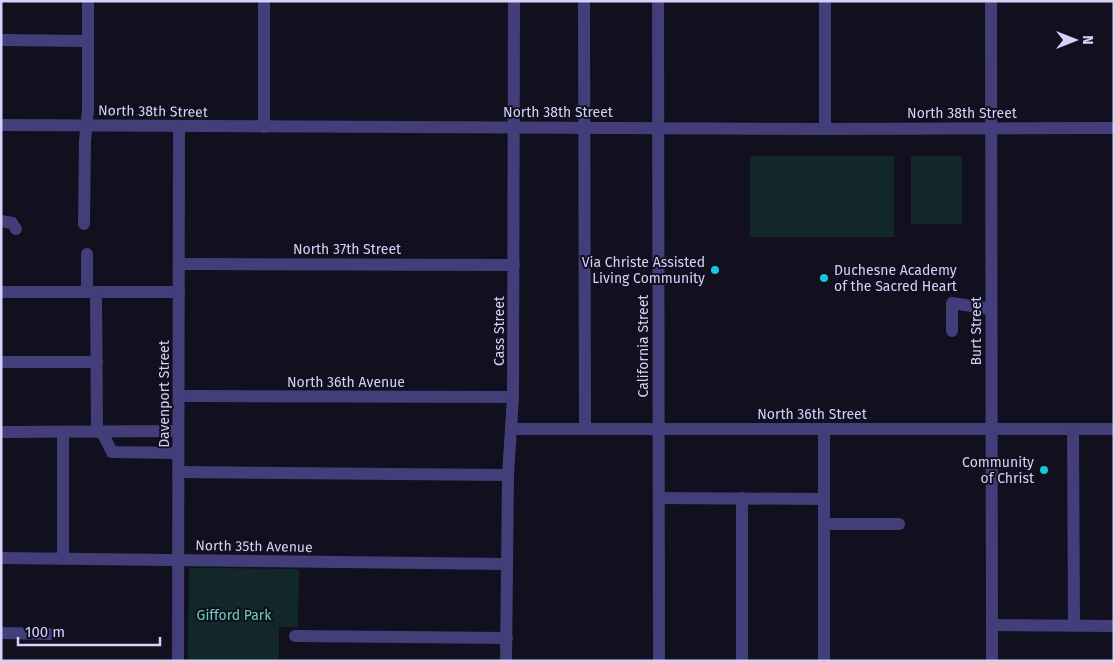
<svg xmlns="http://www.w3.org/2000/svg" width="1115" height="662" font-family="'Fira Sans',sans-serif">
<style>
.green{fill:#122828}
.lines{fill:none;stroke-linecap:round;stroke-linejoin:round}
.minor{stroke:#423e79;stroke-width:12}
.poi-dot{fill:#17c5e0;stroke:#120f1f;stroke-width:2}
.labels{text-anchor:middle;stroke-width:4;stroke-linejoin:round;paint-order:stroke}
.street-label{font-size:14px;fill:#d7d1fa;stroke:#120f1f}
.poi-label{font-size:14px;fill:#d7d1fa;stroke:#120f1f;text-anchor:end}
.park-label{font-size:14px;fill:#65d2bb;stroke:#120f1f}
</style>
<rect width="100%" height="100%" fill="#120f1f"/>
<g class="green">
<rect x="750" y="156" width="144" height="81"/>
<rect x="911" y="156" width="51" height="68"/>
<path d="M 189,568 L 299,569 L 298,627 L 279,627 L 279,661 L 188,661 Z"/>
</g>
<g class="lines">
<g class="minor">
<path d="M 264,1 L 264,127"/>
<path d="M 584,1 L 585,429"/>
<path d="M 658,1 L 659,661"/>
<path d="M 991,1 L 992,661"/>
<path d="M 1,40 L 88,41"/>
<path d="M 1,125 L 825,129 L 1114,128"/>
<path d="M 825,129 L 825,1"/>
<path d="M 1,221 L 12,223 L 16,229"/>
<path d="M 84,224 L 85,141 L 88,109 L 88,1"/>
<path d="M 179,264 L 514,265"/>
<path d="M 1,292 L 179,292"/>
<path d="M 87,292 L 87,254"/>
<path d="M 96,292 L 97,432"/>
<path d="M 952,331 L 952,303 L 991,309"/>
<path d="M 1,362 L 97,362"/>
<path d="M 179,396 L 513,397"/>
<path d="M 511,429 L 1114,429"/>
<path d="M 824,429 L 824,661"/>
<path d="M 1073,429 L 1074,625"/>
<path d="M 1,432 L 178,431"/>
<path d="M 63,432 L 63,558"/>
<path d="M 102,432 L 112,452 L 178,453"/>
<path d="M 178,472 L 508,475"/>
<path d="M 659,498 L 824,499"/>
<path d="M 824,524 L 899,524"/>
<path d="M 1,558 L 507,564"/>
<path d="M 992,625 L 1114,626"/>
<path d="M 1,633 L 50,634"/>
<path d="M 295,636 L 507,638"/>
<path d="M 178,661 L 179,127"/>
<path d="M 506,661 L 508,475 L 513,397 L 514,1"/>
<path d="M 742,661 L 742,498"/>
</g>
</g>
<g class="poi-dot">
<circle cx="715" cy="270" r="5"/>
<circle cx="824" cy="278" r="5"/>
<circle cx="1044" cy="470" r="5"/>
</g>
<g class="labels">
<g class="street-label">
<text transform="translate(153 111) rotate(1)" y="5">North 38th Street</text>
<text x="558" y="117">North 38th Street</text>
<text x="962" y="118">North 38th Street</text>
<text x="347" y="254">North 37th Street</text>
<text transform="translate(499 331) rotate(-90)" y="5">Cass Street</text>
<text transform="translate(976 331) rotate(-90)" y="5">Burt Street</text>
<text transform="translate(643 346) rotate(-90)" y="5">California Street</text>
<text x="346" y="387">North 36th Avenue</text>
<text transform="translate(164 394) rotate(-90)" y="5">Davenport Street</text>
<text x="812" y="419">North 36th Street</text>
<text transform="translate(254 546) rotate(1)" y="5">North 35th Avenue</text>
</g>
<g class="poi-label">
<text x="705" y="267">Via Christe Assisted<tspan x="705" dy="16">Living Community</tspan></text>
<text x="834" y="275" text-anchor="start">Duchesne Academy<tspan x="834" dy="16">of the Sacred Heart</tspan></text>
<text x="1034" y="467">Community<tspan x="1034" dy="16">of Christ</tspan></text>
</g>
<g class="park-label">
<text x="234" y="620">Gifford Park</text>
</g>
</g>
<rect width="1115" height="662" fill="none" stroke="#d7d1fa" stroke-width="5"/>
<g transform="translate(1075 40) rotate(90)" stroke="#120f1f" stroke-width="4" paint-order="stroke">
<path d="M0-4L9 19L0 12L-9 19Z" fill="#d7d1fa"/>
<text y="-8" font-size="14" font-weight="bold" text-anchor="middle" fill="#d7d1fa">N</text>
</g>
<path d="M18 637v8h142v-8" fill="none" stroke="#d7d1fa" stroke-width="2.5"/>
<text x="25" y="637" font-size="15" fill="#d7d1fa" stroke="#120f1f" stroke-width="4" paint-order="stroke">100 m</text>
</svg>
